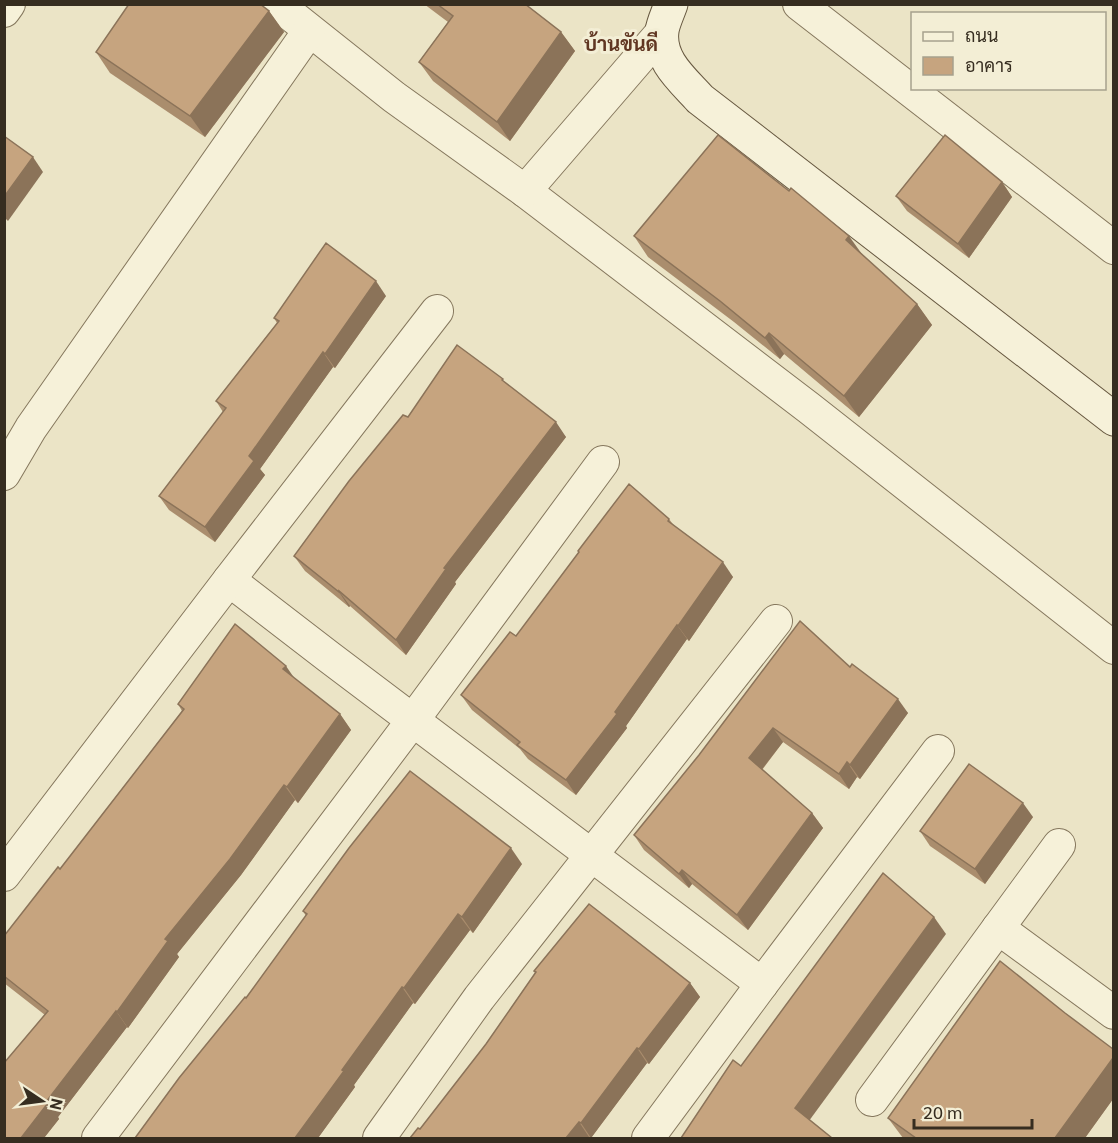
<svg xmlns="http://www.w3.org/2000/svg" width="1118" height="1143" font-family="Georgia,Sarabun,serif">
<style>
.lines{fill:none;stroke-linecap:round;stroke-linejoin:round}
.street-casing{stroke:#85775d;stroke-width:34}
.secondary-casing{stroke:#675840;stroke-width:35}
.street{stroke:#f6f1d9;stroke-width:32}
.secondary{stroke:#f6f1d9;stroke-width:33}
.wall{fill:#aa8d6d}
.shaded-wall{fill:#8b7359}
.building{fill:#c6a47f;stroke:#8b7359;stroke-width:1.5}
.labels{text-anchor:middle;stroke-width:6;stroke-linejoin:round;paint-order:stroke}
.quarter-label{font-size:20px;font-weight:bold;fill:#603622;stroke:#f3eed5}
</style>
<rect width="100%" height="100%" fill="#ebe4c6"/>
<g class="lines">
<g class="street-casing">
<g id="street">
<path d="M 277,4 L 394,97 L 525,191 L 809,408 L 1114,648"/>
<path d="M 799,4 L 1114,248"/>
<path d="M 4,11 L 9,4"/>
<path d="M 525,191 L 662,32"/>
<path d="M 4,474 L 31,428 L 309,31"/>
<path d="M 229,580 L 329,657 L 762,984"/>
<path d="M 4,875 L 229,580 L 437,311"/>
<path d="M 998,928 L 1114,1013"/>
<path d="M 872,1100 L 1059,845"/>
<path d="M 98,1138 L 413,720 L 603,462"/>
<path d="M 379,1138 L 479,998 L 776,621"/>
<path d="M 648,1138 L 762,984 L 938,751"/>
</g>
</g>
<g class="secondary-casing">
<path id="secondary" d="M 671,4 C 668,13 663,23 662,31 C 658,60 683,80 700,99 L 1114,419"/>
</g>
<use href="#street" class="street"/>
<use href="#secondary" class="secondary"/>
</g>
<g class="wall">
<path d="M 424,4 L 525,4 L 561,32 L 575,51 L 510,141 L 433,81 L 419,62 L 448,22 Z"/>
<path d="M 269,11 L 284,32 L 205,137 L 110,73 L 96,52 Z"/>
<path d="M 1002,182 L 1012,197 L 969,258 L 907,211 L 896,196 Z"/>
<path d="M 634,236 L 861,254 L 917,304 L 932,325 L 859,417 L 784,354 L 780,359 L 734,322 L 648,257 Z"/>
<path d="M 386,296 L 335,368 L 333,367 L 260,469 L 265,475 L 215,542 L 169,510 L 159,496 L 223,412 L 216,401 L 277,323 L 274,318 Z"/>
<path d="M 505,382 L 566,437 L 455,582 L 456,584 L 406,655 L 350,606 L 349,607 L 305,571 L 294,556 L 408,417 Z"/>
<path d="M 669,519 L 675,527 L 733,577 L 689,641 L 687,639 L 626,726 L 627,728 L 576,795 L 528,759 L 520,749 L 472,710 L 461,695 L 516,636 Z"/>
<path d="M 850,667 L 908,713 L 860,779 L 857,777 L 849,789 L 783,742 L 762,770 L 812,813 L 823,828 L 748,930 L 692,884 L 689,888 L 644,850 L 634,835 Z"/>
<path d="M 294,678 L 340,714 L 351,730 L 298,803 L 295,800 L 241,875 L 177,954 L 179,957 L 128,1028 L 127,1027 L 58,1117 L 59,1119 L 44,1138 L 45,1015 L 4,983 L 4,936 L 60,869 L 182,711 L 178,704 Z"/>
<path d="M 1033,817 L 985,884 L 930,846 L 920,831 Z"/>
<path d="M 522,864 L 473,933 L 470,930 L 415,1004 L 413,1003 L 354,1085 L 355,1087 L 318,1138 L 135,1138 L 246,998 L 306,916 L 303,911 Z"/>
<path d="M 534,971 L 690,983 L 700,997 L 649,1064 L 647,1063 L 591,1138 L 589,1137 L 588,1138 L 410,1138 L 420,1129 L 486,1044 L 535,973 Z"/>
<path d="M 1065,1013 L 1113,1099 L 1085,1138 L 903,1138 L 888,1118 Z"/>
</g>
<g class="shaded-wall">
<path d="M 269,11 L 284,32 L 205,137 L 190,116 Z"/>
<path d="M 561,32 L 575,51 L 510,141 L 497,122 Z"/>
<path d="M 33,157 L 43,172 L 8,221 L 4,217 L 4,197 Z"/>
<path d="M 1002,182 L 1012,197 L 969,258 L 958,244 Z"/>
<path d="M 849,236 L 864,257 L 846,240 Z"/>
<path d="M 376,281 L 386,296 L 335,368 L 325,354 Z"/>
<path d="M 917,304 L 932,325 L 859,417 L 844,396 Z"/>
<path d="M 769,333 L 784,354 L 780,359 L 765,338 Z"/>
<path d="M 323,352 L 333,367 L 260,469 L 265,475 L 215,542 L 205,527 L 249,456 Z"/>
<path d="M 556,422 L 566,437 L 455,582 L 456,584 L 406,655 L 396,640 L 444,568 Z"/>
<path d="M 723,562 L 733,577 L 689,641 L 678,626 Z"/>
<path d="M 339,591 L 350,606 L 349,607 L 339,592 Z"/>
<path d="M 677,625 L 687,639 L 626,726 L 627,728 L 576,795 L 566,780 Z"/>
<path d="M 286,666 L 297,682 L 283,669 Z"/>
<path d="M 898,699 L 908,713 L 860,779 L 850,765 Z"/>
<path d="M 340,714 L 351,730 L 298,803 L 287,787 Z"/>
<path d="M 773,728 L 783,742 L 759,773 L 749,758 Z"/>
<path d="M 847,762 L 857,777 L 849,789 L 839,774 Z"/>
<path d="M 284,785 L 295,800 L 241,875 L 177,954 L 179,957 L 128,1028 L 117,1012 L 165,939 Z"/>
<path d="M 1023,803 L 1033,817 L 985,884 L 975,869 Z"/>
<path d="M 812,813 L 823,828 L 748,930 L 737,915 Z"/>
<path d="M 511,848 L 522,864 L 473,933 L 462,917 Z"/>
<path d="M 682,870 L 692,884 L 689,888 L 679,874 Z"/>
<path d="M 458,914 L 470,930 L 415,1004 L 404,988 Z"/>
<path d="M 934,917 L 946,934 L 806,1125 L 795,1108 Z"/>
<path d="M 690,983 L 700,997 L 649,1064 L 639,1049 Z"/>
<path d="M 402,987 L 413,1003 L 354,1085 L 355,1087 L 318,1138 L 295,1138 L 342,1070 Z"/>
<path d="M 116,1011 L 127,1027 L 58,1117 L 59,1119 L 44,1138 L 21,1138 L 46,1102 Z"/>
<path d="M 637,1048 L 647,1063 L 591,1138 L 581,1123 Z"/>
<path d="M 1113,1058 L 1113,1099 L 1085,1138 L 1055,1138 Z"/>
<path d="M 579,1122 L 589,1137 L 588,1138 L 566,1138 Z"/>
</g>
<g class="building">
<path d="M 129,4 L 260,4 L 269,11 L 190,116 L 96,52 Z"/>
<path d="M 437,4 L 525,4 L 561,32 L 497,122 L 419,62 L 453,16 Z"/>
<path d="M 718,135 L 789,191 L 791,188 L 849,236 L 846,240 L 917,304 L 844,396 L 769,333 L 765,338 L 720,301 L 634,236 Z"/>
<path d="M 945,135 L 1002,182 L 958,244 L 896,196 Z"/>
<path d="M 4,136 L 33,157 L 4,197 Z"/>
<path d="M 326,243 L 376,281 L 325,354 L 323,352 L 249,456 L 254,461 L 205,527 L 159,496 L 226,408 L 216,401 L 279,321 L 274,318 Z"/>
<path d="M 457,345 L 503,379 L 502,380 L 556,422 L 444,568 L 446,569 L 396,640 L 339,591 L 339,592 L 294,556 L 349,481 L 403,415 L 408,417 Z"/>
<path d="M 629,484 L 669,519 L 668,521 L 723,562 L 678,626 L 677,625 L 615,712 L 617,714 L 566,780 L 517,745 L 520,742 L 461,695 L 510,632 L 516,636 L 579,552 L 578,551 Z"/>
<path d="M 800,621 L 850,667 L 852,664 L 898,699 L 850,765 L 847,762 L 839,774 L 773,728 L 749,758 L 812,813 L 737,915 L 682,870 L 679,874 L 634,835 L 699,755 Z"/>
<path d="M 235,624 L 286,666 L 283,669 L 340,714 L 287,787 L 284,785 L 230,859 L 165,939 L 168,941 L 117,1012 L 116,1011 L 46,1102 L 48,1103 L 21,1138 L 4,1138 L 4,1063 L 48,1011 L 4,976 L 4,936 L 58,867 L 60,869 L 184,709 L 178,704 Z"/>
<path d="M 969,764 L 1023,803 L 975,869 L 920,831 Z"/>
<path d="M 410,771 L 511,848 L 462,917 L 458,914 L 404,988 L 402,987 L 342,1070 L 344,1071 L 295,1138 L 135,1138 L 179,1078 L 245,997 L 246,998 L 307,914 L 303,911 L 349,848 Z"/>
<path d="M 883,873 L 934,917 L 795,1108 L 832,1138 L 681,1138 L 733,1060 L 741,1066 Z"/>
<path d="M 589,904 L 690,983 L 639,1049 L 637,1048 L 581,1123 L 579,1122 L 566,1138 L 410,1138 L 418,1128 L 420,1129 L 486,1044 L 536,972 L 534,971 Z"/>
<path d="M 1000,961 L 1065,1013 L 1113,1049 L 1113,1058 L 1055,1138 L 916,1138 L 888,1118 Z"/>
</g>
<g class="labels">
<g class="quarter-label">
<text x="621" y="51">บ้านขันดี</text>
</g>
</g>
<rect width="1118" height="1143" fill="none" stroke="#362d20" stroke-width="12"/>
<rect x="911" y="12" width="195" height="78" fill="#f3eed5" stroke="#a7a18d" stroke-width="1.5"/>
<rect x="923" y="32" width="30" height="9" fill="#f6f1d9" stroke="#a7a18d" stroke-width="1.5"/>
<text x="965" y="42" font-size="18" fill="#362d20">ถนน</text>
<rect x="923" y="57" width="30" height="18" fill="#c6a47f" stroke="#a7a18d" stroke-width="1.5"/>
<text x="965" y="72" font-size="18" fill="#362d20">อาคาร</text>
<g transform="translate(42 1101) rotate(103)" stroke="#f3eed5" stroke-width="4.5" paint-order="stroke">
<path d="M0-4.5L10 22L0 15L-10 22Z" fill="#362d20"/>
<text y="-9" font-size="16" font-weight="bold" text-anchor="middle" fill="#362d20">N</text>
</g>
<path d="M914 1119v9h118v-9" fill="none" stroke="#362d20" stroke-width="3"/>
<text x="923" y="1119" font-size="18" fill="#362d20" stroke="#f3eed5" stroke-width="4.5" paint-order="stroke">20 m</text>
</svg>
